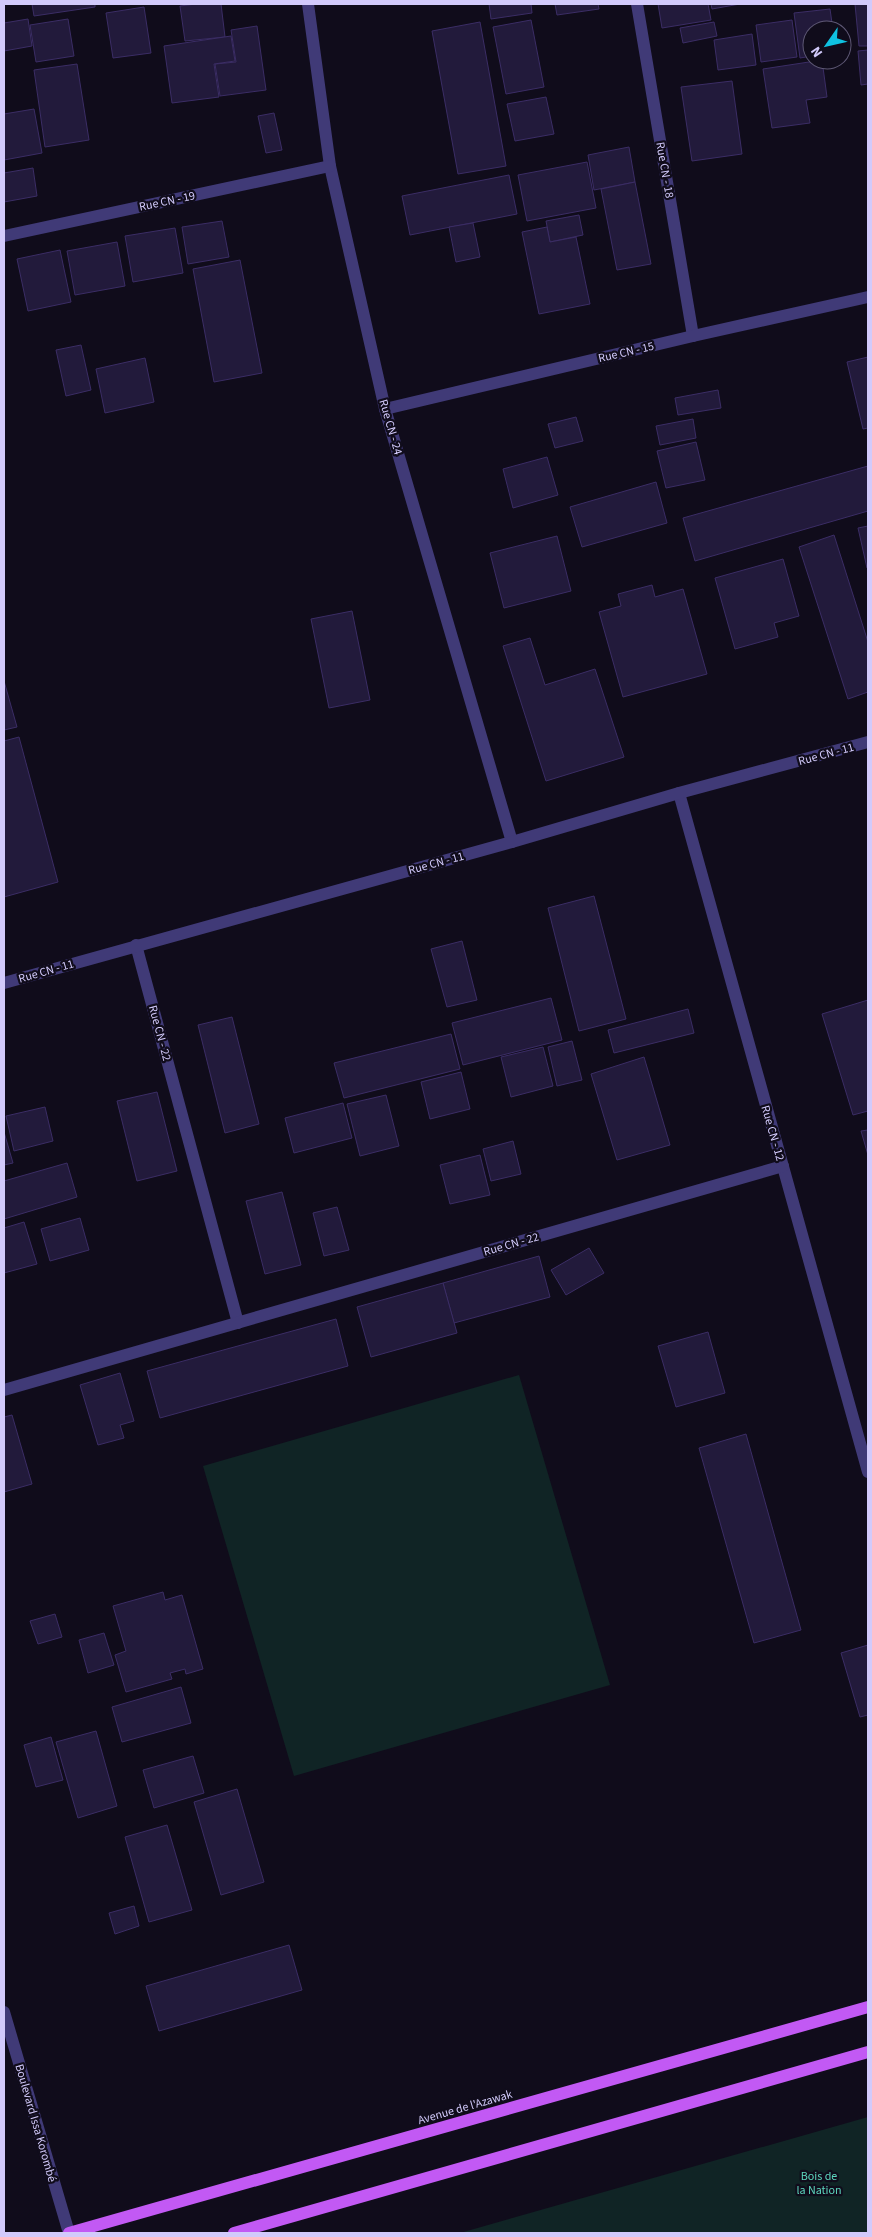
<svg xmlns="http://www.w3.org/2000/svg" width="872" height="2237" font-family="'Source Sans 3',sans-serif">
<style>
.green{fill:#102425}
.building{fill:#221a3b;stroke:#3b2d65}
.lines{fill:none;stroke-linecap:round;stroke-linejoin:round}
.minor{stroke:#403a77;stroke-width:12}
.major{stroke:#c259f4;stroke-width:12}
.labels{text-anchor:middle;stroke-width:4.5;stroke-linejoin:round;paint-order:stroke}
.street-label{font-size:12px;fill:#d2cafb;stroke:#100c1b}
.park-label{font-size:12px;fill:#5dd5bd;stroke:#100c1b}
</style>
<rect width="100%" height="100%" fill="#100c1b"/>
<g class="green">
<path d="M 519,1375 L 610,1685 L 294,1776 L 203,1466 Z"/>
<path d="M 868,2117 L 868,2233 L 460,2233 Z"/>
</g>
<g class="building">
<path d="M 32,4 L 95,4 L 95,7 L 34,16 Z"/>
<path d="M 196,4 L 221,4 L 225,37 L 185,41 L 180,6 Z"/>
<path d="M 489,4 L 531,4 L 532,13 L 491,19 Z"/>
<path d="M 555,4 L 598,4 L 599,9 L 557,15 Z"/>
<path d="M 658,4 L 708,4 L 711,20 L 662,28 Z"/>
<path d="M 711,4 L 740,4 L 712,9 Z"/>
<path d="M 855,4 L 868,4 L 868,46 L 859,46 Z"/>
<path d="M 144,7 L 151,53 L 113,58 L 106,13 Z"/>
<path d="M 830,9 L 833,30 L 812,30 L 812,56 L 800,58 L 794,13 Z"/>
<path d="M 28,19 L 32,46 L 4,51 L 4,23 Z"/>
<path d="M 68,19 L 74,56 L 36,62 L 30,25 Z"/>
<path d="M 531,20 L 544,87 L 506,94 L 493,27 Z"/>
<path d="M 792,20 L 797,57 L 761,62 L 756,25 Z"/>
<path d="M 480,22 L 506,166 L 458,174 L 432,31 Z"/>
<path d="M 714,22 L 717,36 L 683,43 L 680,28 Z"/>
<path d="M 257,26 L 266,90 L 220,96 L 215,64 L 236,62 L 231,30 Z"/>
<path d="M 752,34 L 756,65 L 718,70 L 714,40 Z"/>
<path d="M 231,36 L 235,61 L 214,64 L 219,97 L 172,103 L 164,46 Z"/>
<path d="M 868,50 L 868,84 L 861,85 L 858,51 Z"/>
<path d="M 822,60 L 827,97 L 806,100 L 810,123 L 772,128 L 763,69 Z"/>
<path d="M 77,64 L 89,140 L 45,147 L 34,70 Z"/>
<path d="M 732,81 L 742,154 L 692,161 L 681,87 Z"/>
<path d="M 546,97 L 554,134 L 515,141 L 507,104 Z"/>
<path d="M 34,109 L 42,153 L 4,160 L 4,114 Z"/>
<path d="M 274,113 L 282,150 L 266,153 L 258,116 Z"/>
<path d="M 629,147 L 635,182 L 594,190 L 588,155 Z"/>
<path d="M 587,162 L 596,208 L 527,221 L 518,175 Z"/>
<path d="M 33,168 L 37,196 L 4,202 L 4,173 Z"/>
<path d="M 509,175 L 517,214 L 410,235 L 402,196 Z"/>
<path d="M 635,182 L 651,264 L 617,270 L 601,189 Z"/>
<path d="M 579,215 L 583,235 L 550,242 L 546,221 Z"/>
<path d="M 222,221 L 229,257 L 188,264 L 182,227 Z"/>
<path d="M 473,223 L 480,257 L 456,262 L 449,227 Z"/>
<path d="M 547,227 L 550,242 L 576,237 L 590,304 L 539,314 L 522,232 Z"/>
<path d="M 175,228 L 183,273 L 133,282 L 125,236 Z"/>
<path d="M 117,242 L 125,286 L 75,295 L 67,251 Z"/>
<path d="M 60,250 L 71,302 L 28,311 L 17,259 Z"/>
<path d="M 240,260 L 262,373 L 214,382 L 193,269 Z"/>
<path d="M 81,345 L 91,390 L 66,396 L 56,350 Z"/>
<path d="M 868,357 L 868,428 L 863,429 L 847,362 Z"/>
<path d="M 145,358 L 154,402 L 105,413 L 96,369 Z"/>
<path d="M 718,390 L 721,408 L 678,415 L 675,398 Z"/>
<path d="M 576,417 L 583,441 L 555,448 L 548,424 Z"/>
<path d="M 693,419 L 696,438 L 660,445 L 656,426 Z"/>
<path d="M 696,442 L 705,480 L 666,488 L 657,451 Z"/>
<path d="M 547,457 L 558,495 L 513,508 L 503,469 Z"/>
<path d="M 868,466 L 868,511 L 695,561 L 683,518 Z"/>
<path d="M 656,482 L 667,523 L 582,547 L 570,507 Z"/>
<path d="M 868,526 L 868,567 L 867,568 L 858,528 Z"/>
<path d="M 834,535 L 868,642 L 868,692 L 848,699 L 799,547 Z"/>
<path d="M 557,536 L 571,591 L 504,608 L 490,553 Z"/>
<path d="M 783,559 L 799,616 L 774,623 L 778,637 L 735,649 L 715,578 Z"/>
<path d="M 652,585 L 655,597 L 683,589 L 707,674 L 623,697 L 599,612 L 621,606 L 618,594 Z"/>
<path d="M 352,611 L 370,700 L 329,708 L 311,619 Z"/>
<path d="M 530,638 L 545,685 L 595,669 L 624,757 L 546,781 L 503,646 Z"/>
<path d="M 4,681 L 17,727 L 4,730 Z"/>
<path d="M 19,737 L 58,882 L 4,897 L 4,741 Z"/>
<path d="M 594,896 L 626,1019 L 579,1031 L 548,908 Z"/>
<path d="M 462,941 L 477,1000 L 447,1007 L 431,949 Z"/>
<path d="M 551,998 L 562,1040 L 463,1065 L 452,1023 Z"/>
<path d="M 868,1000 L 868,1111 L 853,1115 L 822,1014 Z"/>
<path d="M 688,1009 L 694,1033 L 614,1053 L 608,1030 Z"/>
<path d="M 232,1017 L 259,1124 L 225,1133 L 198,1025 Z"/>
<path d="M 451,1034 L 460,1069 L 344,1098 L 334,1063 Z"/>
<path d="M 572,1041 L 582,1080 L 557,1086 L 548,1047 Z"/>
<path d="M 543,1047 L 553,1086 L 511,1097 L 501,1057 Z"/>
<path d="M 644,1057 L 670,1145 L 617,1160 L 591,1074 Z"/>
<path d="M 461,1072 L 470,1109 L 430,1119 L 421,1082 Z"/>
<path d="M 157,1092 L 177,1171 L 137,1181 L 117,1101 Z"/>
<path d="M 386,1095 L 399,1146 L 360,1156 L 347,1104 Z"/>
<path d="M 343,1103 L 352,1138 L 294,1153 L 285,1118 Z"/>
<path d="M 45,1107 L 53,1141 L 14,1151 L 6,1116 Z"/>
<path d="M 868,1130 L 868,1155 L 861,1131 Z"/>
<path d="M 4,1132 L 13,1163 L 4,1165 Z"/>
<path d="M 513,1141 L 521,1174 L 491,1181 L 483,1149 Z"/>
<path d="M 480,1155 L 490,1195 L 450,1204 L 440,1165 Z"/>
<path d="M 67,1163 L 77,1197 L 4,1219 L 4,1181 Z"/>
<path d="M 282,1192 L 301,1265 L 265,1274 L 246,1201 Z"/>
<path d="M 337,1207 L 349,1250 L 324,1256 L 313,1213 Z"/>
<path d="M 80,1218 L 89,1250 L 50,1261 L 41,1229 Z"/>
<path d="M 24,1222 L 37,1264 L 4,1273 L 4,1228 Z"/>
<path d="M 589,1248 L 604,1273 L 566,1295 L 551,1270 Z"/>
<path d="M 539,1256 L 550,1297 L 454,1323 L 443,1283 Z"/>
<path d="M 443,1283 L 457,1333 L 371,1357 L 357,1307 Z"/>
<path d="M 336,1319 L 348,1366 L 160,1418 L 147,1371 Z"/>
<path d="M 708,1332 L 725,1393 L 676,1407 L 658,1346 Z"/>
<path d="M 120,1373 L 134,1421 L 120,1425 L 124,1438 L 98,1445 L 80,1385 Z"/>
<path d="M 12,1415 L 32,1484 L 4,1492 L 4,1417 Z"/>
<path d="M 746,1434 L 801,1630 L 754,1643 L 699,1448 Z"/>
<path d="M 163,1592 L 165,1600 L 182,1595 L 203,1669 L 186,1674 L 185,1669 L 170,1673 L 172,1679 L 126,1692 L 115,1655 L 126,1651 L 113,1606 Z"/>
<path d="M 55,1614 L 62,1637 L 38,1644 L 30,1621 Z"/>
<path d="M 104,1633 L 114,1665 L 88,1673 L 79,1640 Z"/>
<path d="M 868,1645 L 868,1715 L 860,1717 L 841,1653 Z"/>
<path d="M 181,1687 L 191,1723 L 122,1742 L 112,1707 Z"/>
<path d="M 96,1731 L 117,1806 L 78,1818 L 56,1742 Z"/>
<path d="M 51,1737 L 63,1780 L 36,1787 L 24,1745 Z"/>
<path d="M 193,1756 L 204,1793 L 154,1808 L 143,1770 Z"/>
<path d="M 237,1789 L 264,1882 L 221,1895 L 194,1802 Z"/>
<path d="M 167,1825 L 192,1910 L 149,1922 L 125,1837 Z"/>
<path d="M 134,1906 L 139,1926 L 115,1934 L 109,1913 Z"/>
<path d="M 289,1945 L 302,1990 L 159,2031 L 146,1986 Z"/>
</g>
<g class="lines">
<g class="minor">
<path d="M 308,4 L 330,166 L 385,409 L 512,842"/>
<path d="M 637,4 L 693,336"/>
<path d="M 4,236 L 330,166"/>
<path d="M 385,409 L 693,336 L 868,297"/>
<path d="M 679,793 L 868,1472"/>
<path d="M 136,945 L 238,1323"/>
<path d="M 4,983 L 512,842 L 679,793 L 868,742"/>
<path d="M 4,1390 L 783,1166"/>
<path d="M 4,2012 L 69,2233"/>
</g>
<g class="major">
<path d="M 69,2233 L 868,2007"/>
<path d="M 234,2233 L 868,2052"/>
</g>
</g>
<g class="labels">
<g class="street-label">
<text transform="translate(665 170) rotate(80)" y="4">Rue CN - 18</text>
<text transform="translate(167 201) rotate(-12)" y="4">Rue CN - 19</text>
<text transform="translate(626 352) rotate(-13)" y="4">Rue CN - 15</text>
<text transform="translate(391 427) rotate(74)" y="4">Rue CN - 24</text>
<text transform="translate(826 754) rotate(-15)" y="4">Rue CN - 11</text>
<text transform="translate(436 863) rotate(-15)" y="4">Rue CN - 11</text>
<text transform="translate(46 971) rotate(-16)" y="4">Rue CN - 11</text>
<text transform="translate(160 1033) rotate(75)" y="4">Rue CN - 22</text>
<text transform="translate(773 1133) rotate(74)" y="4">Rue CN - 12</text>
<text transform="translate(511 1244) rotate(-16)" y="4">Rue CN - 22</text>
<text transform="translate(465 2107) rotate(-16)" y="4">Avenue de l'Azawak</text>
<text transform="translate(36 2123) rotate(74)" y="4">Boulevard Issa Korombé</text>
</g>
<g class="park-label">
<text x="819" y="2180">Bois de<tspan x="819" dy="14">la Nation</tspan></text>
</g>
</g>
<rect width="872" height="2237" fill="none" stroke="#d2cafb" stroke-width="10"/>
<g transform="translate(827 45) rotate(236)"><circle r="24" fill="#100c1b" stroke="#5e5875"/>
<path d="M0-4L9 19L0 12L-9 19Z" fill="#0fc2e2"/>
<text y="-8" font-size="14" font-weight="bold" text-anchor="middle" fill="#d2cafb">N</text>
</g>
</svg>
